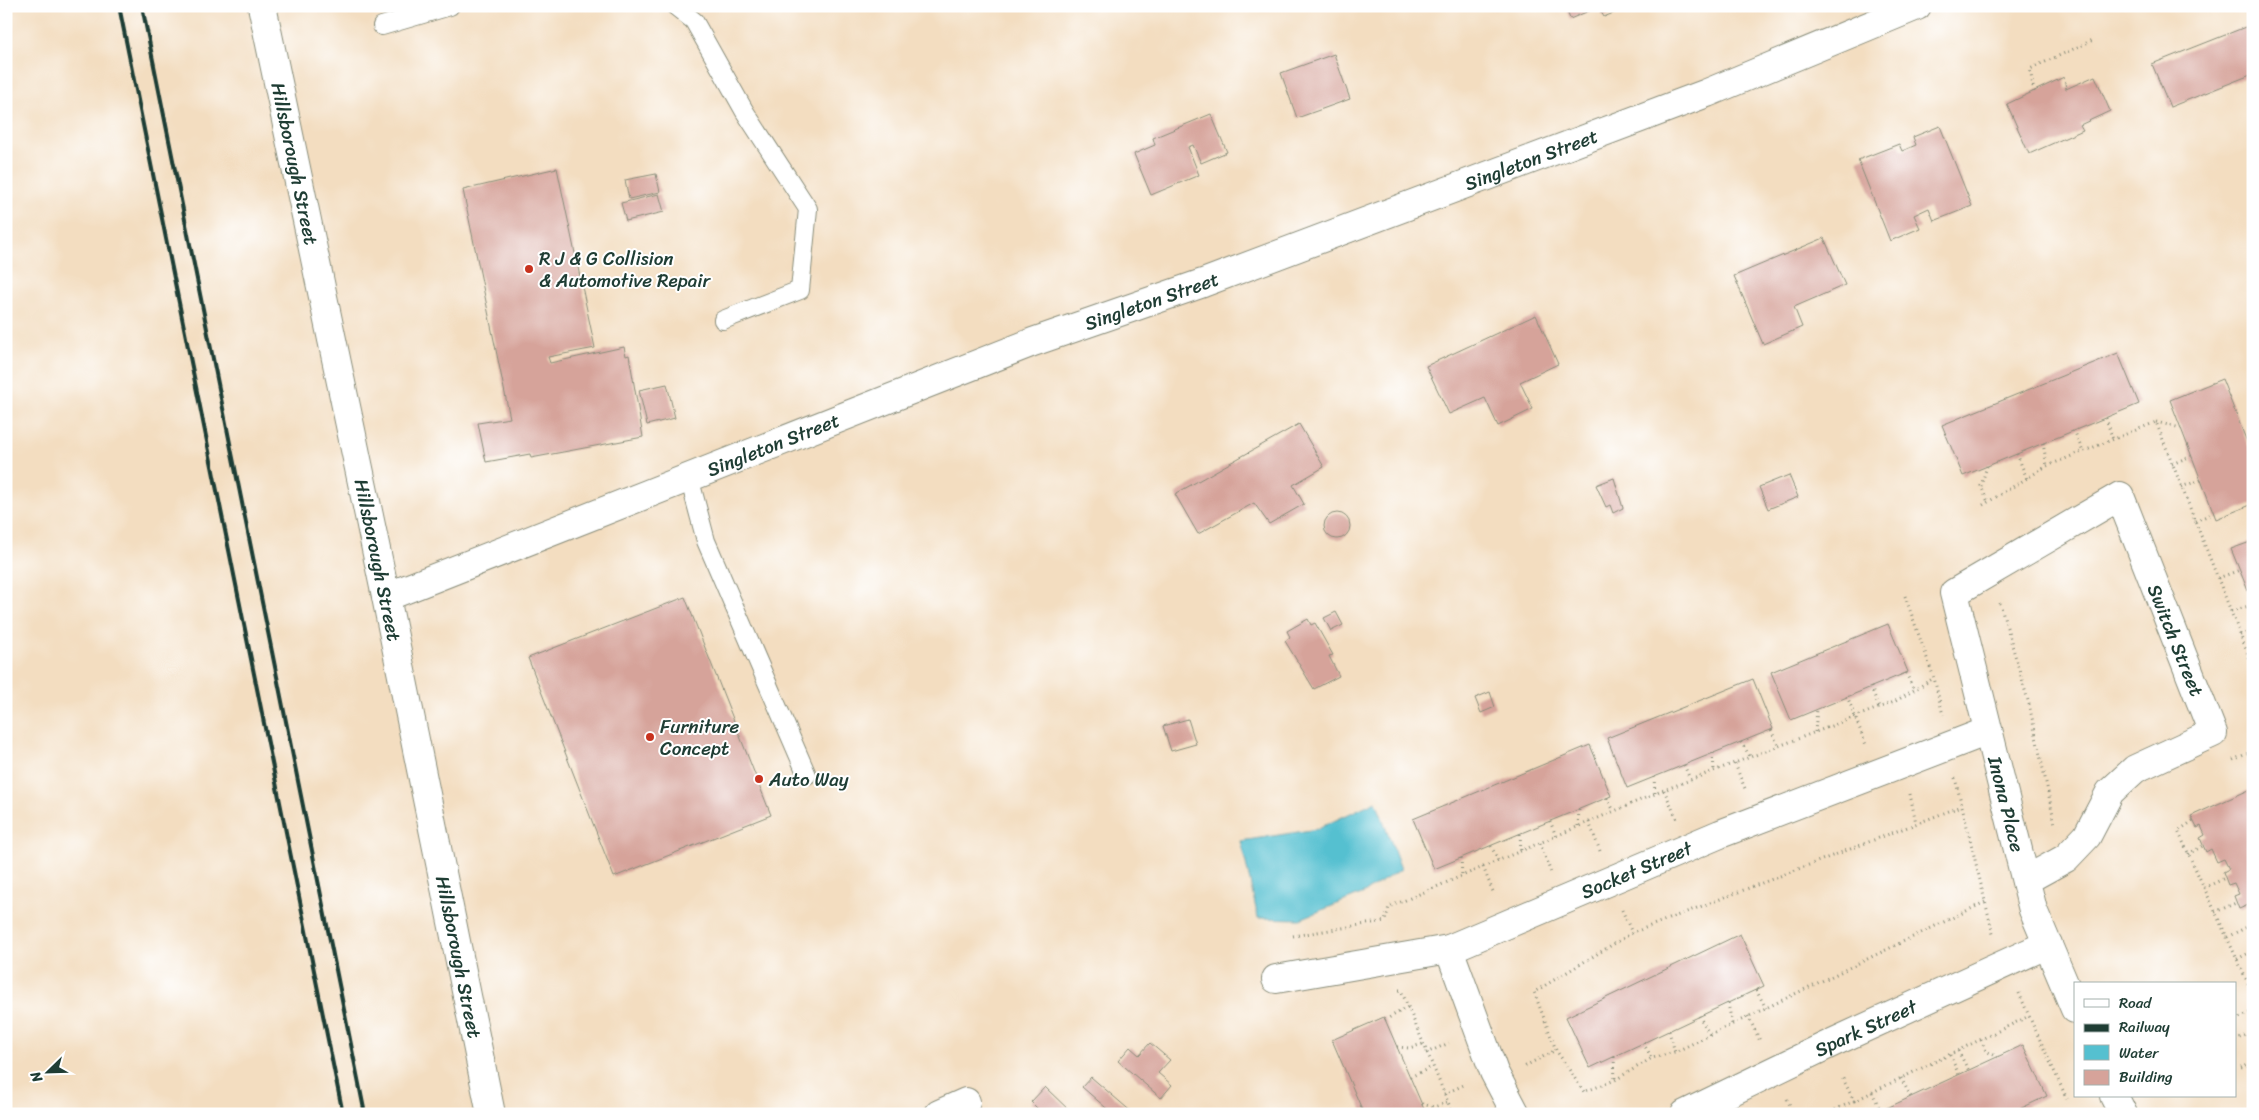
<svg xmlns="http://www.w3.org/2000/svg" width="2259" height="1120" font-family="Sriracha,sans-serif">
<style>
.water{fill:#55c0d0;stroke:#3a7e82}
.building{fill:#d6a39a}
.lines{fill:none;stroke-linecap:round;stroke-linejoin:round}
.lane-casing{stroke:#898d7a;stroke-width:20}
.street-casing{stroke:#898d7a;stroke-width:30}
.primary-casing{stroke:#898d7a;stroke-width:30}
.path{stroke:#898d7a;stroke-width:3;stroke-dasharray:1 4;stroke-linecap:butt}
.lane{stroke:#fff;stroke-width:18}
.street{stroke:#fff;stroke-width:28}
.primary{stroke:#fff;stroke-width:28}
.rail{stroke:#1f3d34;stroke-width:4}
.poi-dot{fill:#c8321e;stroke:#fff;stroke-width:2}
.labels{text-anchor:middle;stroke-width:4;stroke-linejoin:round;paint-order:stroke}
.street-label{font-size:19px;fill:#1f3d34;stroke:#fff}
.poi-label{font-size:19px;fill:#1f3d34;stroke:#fff;text-anchor:start}
</style>
<rect width="100%" height="100%" fill="#fff"/>
<filter id="ink" filterUnits="userSpaceOnUse"><feTurbulence type="fractalNoise" baseFrequency=".02" numOctaves="2"/><feDisplacementMap in="SourceGraphic" scale="10" xChannelSelector="R" yChannelSelector="G"/><feConvolveMatrix kernelMatrix="1 2 1 2 8 2 1 2 1" color-interpolation-filters="sRGB"/></filter>
<filter id="wash" filterUnits="userSpaceOnUse"><feTurbulence type="fractalNoise" baseFrequency=".0096" numOctaves="4" result="noise"/><feDisplacementMap in="SourceGraphic" scale="20" xChannelSelector="R" yChannelSelector="G"/><feGaussianBlur stdDeviation="1.12" result="paint"/><feColorMatrix in="noise" values="0 0 0 0 0 0 0 0 0 0 0 0 0 0 0 0 0 1.4 0 .05"/><feComposite in="paint" operator="in"/></filter>
<g filter="url(#wash)">
<rect width="100%" height="100%" fill="#f3ddc0"/>
<path class="water" d="M 1376,801 L 1401,869 L 1364,893 L 1300,919 L 1258,918 L 1241,841 L 1317,829 Z"/>
<g id="blocks">
<g class="building">
<path d="M 1565,6 L 1630,6 L 1604,17 L 1598,7 L 1570,19 Z"/>
<path d="M 2253,24 L 2253,74 L 2170,107 L 2152,64 Z"/>
<path d="M 1334,54 L 1350,99 L 1297,118 L 1281,73 Z"/>
<path d="M 2095,76 L 2110,111 L 2080,125 L 2083,130 L 2029,154 L 2007,104 L 2064,77 L 2066,89 Z"/>
<path d="M 1211,114 L 1227,152 L 1201,163 L 1193,145 L 1188,147 L 1199,175 L 1151,195 L 1134,154 L 1155,145 L 1153,138 Z"/>
<path d="M 1940,126 L 1972,206 L 1934,221 L 1929,208 L 1914,215 L 1920,228 L 1890,241 L 1858,160 L 1899,144 L 1902,151 L 1916,145 L 1913,137 Z"/>
<path d="M 557,168 L 595,348 L 548,357 L 550,363 L 624,347 L 626,356 L 629,355 L 643,437 L 531,458 L 530,454 L 486,462 L 478,423 L 510,418 L 463,190 Z"/>
<path d="M 656,174 L 660,192 L 629,199 L 625,180 Z"/>
<path d="M 659,194 L 664,212 L 626,221 L 621,203 Z"/>
<path d="M 1824,238 L 1845,285 L 1794,307 L 1802,327 L 1763,344 L 1734,276 Z"/>
<path d="M 1536,315 L 1558,364 L 1520,382 L 1533,409 L 1498,426 L 1485,398 L 1449,414 L 1426,366 Z"/>
<path d="M 2118,353 L 2139,404 L 1963,476 L 1942,425 Z"/>
<path d="M 2222,379 L 2253,457 L 2253,504 L 2216,519 L 2170,400 Z"/>
<path d="M 667,384 L 675,418 L 647,425 L 639,390 Z"/>
<path d="M 1299,424 L 1324,467 L 1293,485 L 1304,504 L 1269,524 L 1254,503 L 1198,534 L 1175,494 Z"/>
<path d="M 1789,475 L 1798,497 L 1768,509 L 1759,487 Z"/>
<path d="M 1614,478 L 1623,508 L 1613,513 L 1610,505 L 1606,507 L 1596,485 Z"/>
<circle cx="1337" cy="526" r="13"/>
<path d="M 2253,541 L 2253,603 L 2231,549 Z"/>
<path d="M 685,597 L 771,815 L 614,877 L 528,658 Z"/>
<path d="M 1336,612 L 1343,625 L 1331,631 L 1324,618 Z"/>
<path d="M 1308,619 L 1311,625 L 1315,623 L 1333,655 L 1329,656 L 1339,676 L 1314,689 L 1285,641 L 1290,637 L 1287,631 Z"/>
<path d="M 1888,624 L 1908,672 L 1791,720 L 1771,672 Z"/>
<path d="M 1753,679 L 1773,729 L 1627,788 L 1607,738 Z"/>
<path d="M 1490,692 L 1495,707 L 1481,713 L 1475,698 Z"/>
<path d="M 1188,719 L 1196,744 L 1171,751 L 1163,726 Z"/>
<path d="M 1590,745 L 1611,796 L 1434,869 L 1413,819 Z"/>
<path d="M 2249,790 L 2253,798 L 2253,903 L 2239,909 L 2234,896 L 2239,894 L 2234,883 L 2228,885 L 2223,872 L 2229,869 L 2224,859 L 2217,862 L 2211,849 L 2206,852 L 2200,838 L 2205,835 L 2201,826 L 2197,828 L 2191,816 Z"/>
<path d="M 1740,934 L 1764,986 L 1590,1068 L 1566,1017 Z"/>
<path d="M 1384,1017 L 1410,1077 L 1426,1114 L 1364,1114 L 1332,1040 Z"/>
<path d="M 1150,1043 L 1170,1060 L 1158,1073 L 1172,1085 L 1161,1098 L 1118,1061 L 1130,1047 L 1139,1055 Z"/>
<path d="M 2023,1045 L 2047,1096 L 2009,1114 L 1874,1114 Z"/>
<path d="M 1091,1077 L 1134,1114 L 1113,1114 L 1082,1087 Z"/>
<path d="M 1045,1087 L 1073,1114 L 1043,1114 L 1031,1102 Z"/>
</g>
</g>
</g>
<g filter="url(#ink)">
<use href="#blocks" fill-opacity="0" stroke="#898d7a" stroke-width="1"/>
<g class="lines">
<g class="lane-casing">
<g id="lane">
<path d="M 675,6 L 694,21 L 745,112 L 808,209 L 800,290 L 723,320"/>
<path d="M 382,26 L 450,6"/>
<path d="M 689,477 L 706,541 L 807,775"/>
</g>
</g>
<g class="street-casing">
<g id="street">
<path id="s1" d="M 386,597 L 1033,342 L 1203,283 L 1707,93 L 1917,6"/>
<path id="s2" d="M 2026,880 L 2066,858 L 2087,836 L 2110,792 L 2135,769 L 2213,733 L 2120,496 L 1954,593 L 2033,910 L 2075,1009"/>
<path d="M 1449,949 L 1494,1072 L 1516,1114"/>
<path id="s3" d="M 1276,979 L 1449,949 L 1720,834 L 1988,731"/>
<path d="M 2114,1096 L 2123,1114"/>
<path d="M 939,1114 L 966,1102"/>
<path id="s4" d="M 1685,1114 L 1834,1042 L 2048,944"/>
</g>
</g>
<g class="primary-casing">
<g id="primary">
<path id="s5" d="M 262,6 L 386,597 L 491,1114"/>
</g>
</g>
<g class="path">
<path d="M 2034,92 L 2030,69 L 2093,40"/>
<path d="M 2106,418 L 2113,440"/>
<path d="M 2156,422 L 2181,428"/>
<path d="M 2074,430 L 2083,452"/>
<path d="M 2043,443 L 2047,466"/>
<path d="M 2017,454 L 2027,479"/>
<path d="M 2172,464 L 2191,456"/>
<path d="M 1987,466 L 1981,486 L 1988,502"/>
<path d="M 2181,487 L 2201,480"/>
<path d="M 1983,505 L 2047,466 L 2156,422 L 2253,667"/>
<path d="M 2195,521 L 2214,513"/>
<path d="M 2218,578 L 2240,570"/>
<path d="M 1905,596 L 1934,678 L 1943,715"/>
<path d="M 2000,603 L 2029,704 L 2055,824"/>
<path d="M 2231,611 L 2253,605"/>
<path d="M 2240,635 L 2253,631"/>
<path d="M 1906,673 L 1914,690"/>
<path d="M 1871,687 L 1879,708"/>
<path d="M 1847,696 L 1866,745"/>
<path d="M 1771,730 L 1779,747"/>
<path d="M 1815,732 L 1817,709"/>
<path d="M 1741,742 L 1751,758"/>
<path d="M 1713,753 L 1714,771"/>
<path d="M 2233,760 L 2253,751"/>
<path d="M 1735,764 L 1746,791"/>
<path d="M 1684,765 L 1690,779"/>
<path d="M 1654,777 L 1655,794"/>
<path d="M 1955,778 L 1962,806"/>
<path d="M 1664,790 L 1677,819"/>
<path d="M 1910,794 L 1916,823"/>
<path d="M 1607,798 L 1614,811"/>
<path d="M 1550,821 L 1556,836"/>
<path d="M 2193,821 L 2178,831 L 2253,994"/>
<path d="M 1589,822 L 1600,851"/>
<path d="M 1578,826 L 1579,809"/>
<path d="M 1520,834 L 1521,851"/>
<path d="M 1540,843 L 1551,873"/>
<path d="M 1491,846 L 1498,860"/>
<path d="M 2188,854 L 2203,846"/>
<path d="M 1461,858 L 1462,876"/>
<path d="M 1483,867 L 1494,894"/>
<path d="M 2204,888 L 2225,878"/>
<path d="M 1985,902 L 1675,1052 L 1652,1058 L 1615,1080 L 1584,1092 L 1556,1050 L 1534,992 L 1632,933 L 1962,806 L 1993,934"/>
<path d="M 1622,910 L 1632,933"/>
<path d="M 2215,912 L 2236,903"/>
<path d="M 1293,936 L 1385,921 L 1389,907 L 1664,790 L 1894,702 L 1934,678"/>
<path d="M 2227,937 L 2253,924"/>
<path d="M 2237,959 L 2253,951"/>
<path d="M 1399,990 L 1401,990 L 1453,1114"/>
<path d="M 1756,990 L 1766,1008"/>
<path d="M 2019,993 L 2029,1016"/>
<path d="M 1728,1003 L 1732,1024"/>
<path d="M 1699,1016 L 1710,1035"/>
<path d="M 1748,1016 L 1761,1043"/>
<path d="M 1385,1020 L 1408,1007"/>
<path d="M 2235,1020 L 2253,1011"/>
<path d="M 1669,1031 L 1675,1052"/>
<path d="M 1981,1040 L 1986,1051 L 1998,1057"/>
<path d="M 2235,1040 L 2253,1032"/>
<path d="M 1643,1043 L 1652,1058"/>
<path d="M 1397,1047 L 1409,1048 L 1423,1044"/>
<path d="M 1958,1051 L 1969,1071"/>
<path d="M 1426,1053 L 1449,1043"/>
<path d="M 1950,1055 L 1959,1075"/>
<path d="M 1614,1057 L 1615,1080"/>
<path d="M 1525,1066 L 1556,1050"/>
<path d="M 2241,1067 L 2253,1062"/>
<path d="M 1410,1077 L 1432,1067"/>
<path d="M 1901,1078 L 1911,1097"/>
<path d="M 2252,1091 L 2253,1090"/>
<path d="M 1872,1092 L 1881,1111"/>
<path d="M 1444,1094 L 1466,1084"/>
<path d="M 1787,1099 L 1794,1114"/>
<path d="M 1854,1101 L 2029,1016 L 2067,1099"/>
<path d="M 1422,1104 L 1434,1107 L 1447,1103"/>
<path d="M 1826,1114 L 1854,1101 L 1841,1075"/>
</g>
<use href="#lane" class="lane"/>
<use href="#street" class="street"/>
<use href="#primary" class="primary"/>
<g class="rail">
<path d="M 119,6 L 343,1114"/>
<path d="M 142,6 L 365,1114"/>
</g>
</g>
</g>
<g class="poi-dot">
<circle cx="529" cy="269" r="5"/>
<circle cx="650" cy="737" r="5"/>
<circle cx="759" cy="779" r="5"/>
</g>
<g class="labels">
<g class="street-label">
<text dy="7" stroke="none"><textPath href="#s1" startOffset="1226">Singleton Street</textPath></text>
<text dy="7" stroke="none"><textPath href="#s5" startOffset="161">Hillsborough Street</textPath></text>
<text dy="7" stroke="none"><textPath href="#s1" startOffset="821">Singleton Street</textPath></text>
<text dy="7" stroke="none"><textPath href="#s1" startOffset="416">Singleton Street</textPath></text>
<text dy="7" stroke="none"><textPath href="#s5" startOffset="566">Hillsborough Street</textPath></text>
<text transform="translate(2176 640) rotate(68)" y="7">Switch Street</text>
<text dy="7" stroke="none"><textPath href="#s2" startOffset="910">Inona Place</textPath></text>
<text dy="7" stroke="none"><textPath href="#s3" startOffset="379">Socket Street</textPath></text>
<text dy="7" stroke="none"><textPath href="#s5" startOffset="971">Hillsborough Street</textPath></text>
<text dy="7" stroke="none"><textPath href="#s4" startOffset="200">Spark Street</textPath></text>
</g>
<g class="poi-label">
<text x="539" y="265">R J &amp; G Collision<tspan x="539" dy="22">&amp; Automotive Repair</tspan></text>
<text x="660" y="733">Furniture<tspan x="660" dy="22">Concept</tspan></text>
<text x="769" y="786">Auto Way</text>
</g>
</g>
<rect width="2259" height="1120" fill="none" stroke="#fff" stroke-width="25"/>
<rect x="2074" y="982" width="162" height="115" fill="#ffffff" stroke="#a5b1ae"/>
<rect x="2084" y="999" width="25" height="8" fill="#ffffff" stroke="#a5b1ae"/>
<text x="2119" y="1008" font-size="15" fill="#1f3d34">Road</text>
<rect x="2084" y="1024" width="25" height="8" fill="#1f3d34" stroke="#a5b1ae"/>
<text x="2119" y="1032" font-size="15" fill="#1f3d34">Railway</text>
<rect x="2084" y="1045" width="25" height="15" fill="#55c0d0" stroke="#a5b1ae"/>
<text x="2119" y="1058" font-size="15" fill="#1f3d34">Water</text>
<rect x="2084" y="1070" width="25" height="15" fill="#d6a39a" stroke="#a5b1ae"/>
<text x="2119" y="1082" font-size="15" fill="#1f3d34">Building</text>
<g transform="translate(48 1072) rotate(247)" stroke="#ffffff" stroke-width="4" paint-order="stroke">
<path d="M0-4L9 19L0 12L-9 19Z" fill="#1f3d34"/>
<text y="-8" font-size="14" font-weight="bold" text-anchor="middle" fill="#1f3d34">N</text>
</g>
</svg>
